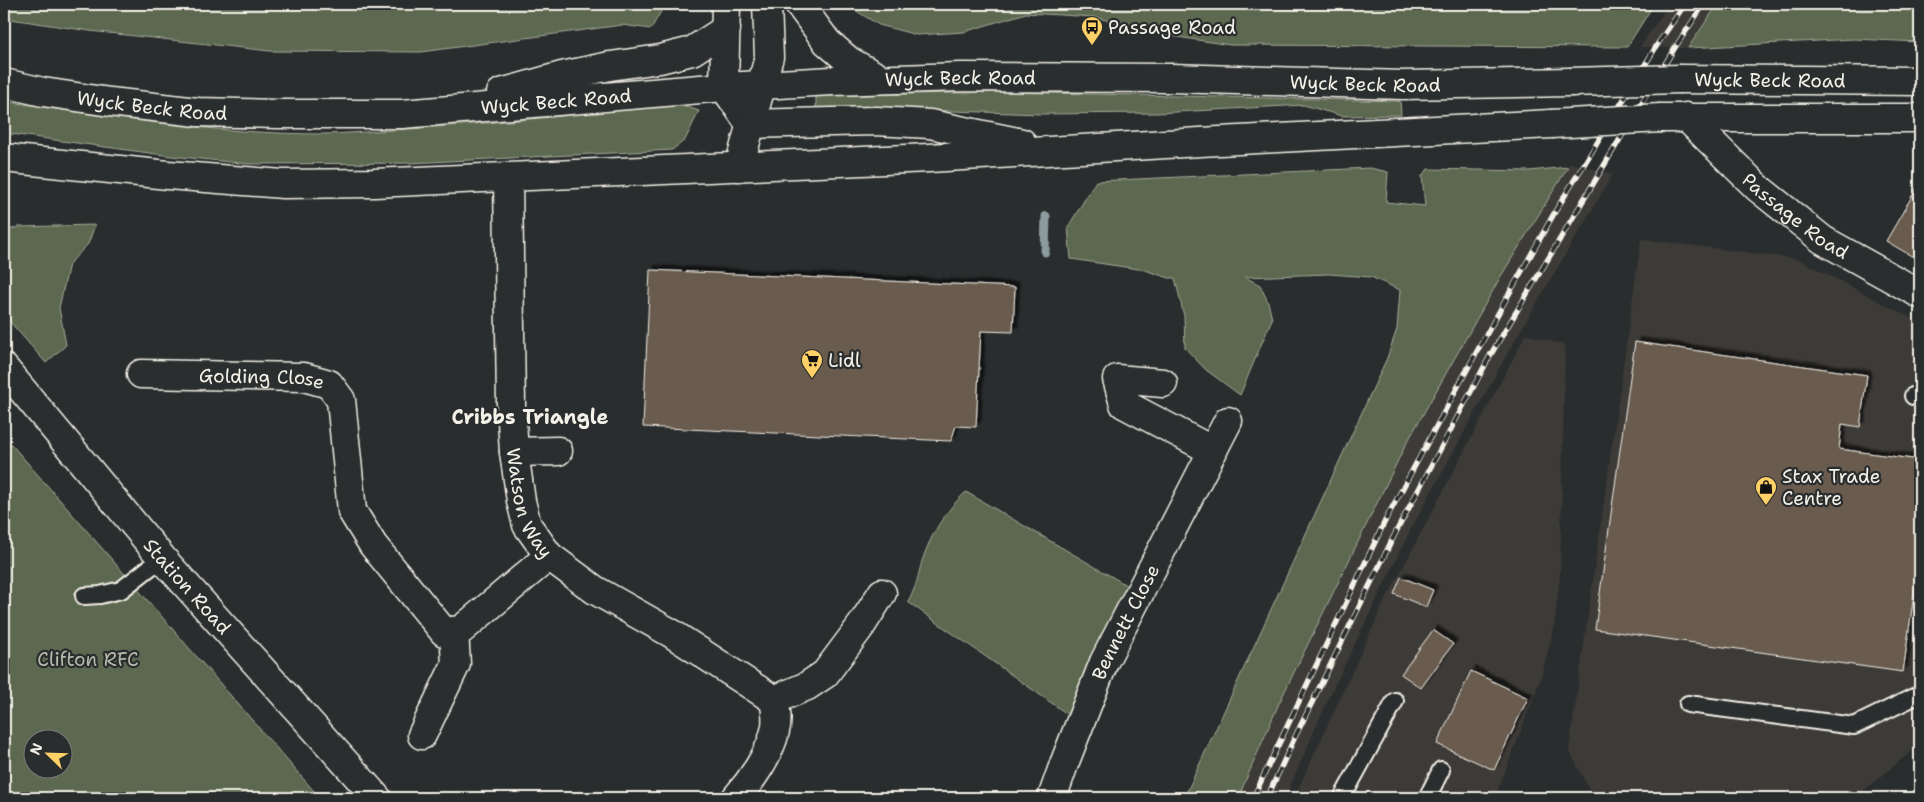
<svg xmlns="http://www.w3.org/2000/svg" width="1924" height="802" font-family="'Shantell Sans',sans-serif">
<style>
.built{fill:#3d3b38}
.green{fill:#5b6850;stroke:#a8ac9c;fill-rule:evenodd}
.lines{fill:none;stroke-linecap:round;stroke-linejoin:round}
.stream{stroke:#8c9b9d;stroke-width:9}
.building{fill:#695b50;stroke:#f4f1e8;filter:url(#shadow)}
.service-casing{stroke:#f4f1e8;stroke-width:20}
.minor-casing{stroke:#f4f1e8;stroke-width:31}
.tertiary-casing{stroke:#f4f1e8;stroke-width:31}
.secondary-casing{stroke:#f4f1e8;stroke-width:31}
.primary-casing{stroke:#f4f1e8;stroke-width:31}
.service{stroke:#2a2d2e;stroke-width:16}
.minor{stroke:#2a2d2e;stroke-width:28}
.tertiary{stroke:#2a2d2e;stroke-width:28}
.secondary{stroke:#2a2d2e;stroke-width:28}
.primary{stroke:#2a2d2e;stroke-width:28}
.rail-casing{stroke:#f4f1e8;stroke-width:5.5}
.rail{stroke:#2a2d2e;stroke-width:4;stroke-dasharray:11;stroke-linecap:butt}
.primary-bridge-casing{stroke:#f4f1e8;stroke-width:31;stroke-linecap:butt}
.primary-bridge{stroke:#2a2d2e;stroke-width:28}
.labels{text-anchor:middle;stroke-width:4.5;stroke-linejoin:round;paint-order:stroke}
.poi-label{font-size:19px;fill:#f4f1e8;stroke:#2a2d2e;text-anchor:start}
.street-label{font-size:19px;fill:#f4f1e8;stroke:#2a2d2e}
.park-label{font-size:19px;fill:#b7baab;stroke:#2a2d2e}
.neighbourhood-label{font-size:20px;font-weight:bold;fill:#f4f1e8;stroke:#2a2d2e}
</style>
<defs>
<filter id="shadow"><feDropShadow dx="4.5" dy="-4.5" stdDeviation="1" flood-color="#0009"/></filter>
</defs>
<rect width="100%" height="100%" fill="#2a2d2e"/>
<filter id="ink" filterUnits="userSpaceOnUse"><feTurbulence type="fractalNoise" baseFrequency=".02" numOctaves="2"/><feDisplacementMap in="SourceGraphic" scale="10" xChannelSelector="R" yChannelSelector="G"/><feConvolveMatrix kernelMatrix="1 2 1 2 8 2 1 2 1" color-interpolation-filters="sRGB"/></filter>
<g filter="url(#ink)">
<g class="built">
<path d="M 1669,4 L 1718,4 L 1688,48 L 1640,47 Z"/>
<path d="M 1570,163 L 1613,174 L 1512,345 L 1410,531 L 1329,697 L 1285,798 L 1238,798 L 1280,701 L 1405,446 L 1501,276 Z"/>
<path d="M 1641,239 L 1798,259 L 1920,323 L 1920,744 L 1855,798 L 1594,798 L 1569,750 Z"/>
<path d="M 1526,334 L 1565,345 L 1560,576 L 1554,627 L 1541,678 L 1495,798 L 1294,798 L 1382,607 Z"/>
</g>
<g class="green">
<path d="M 4,4 L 665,4 L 651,29 L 622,25 L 421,52 L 270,51 L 90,31 L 4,18 Z"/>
<path d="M 845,4 L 1654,4 L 1627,47 L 1230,45 L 1171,36 L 1094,17 L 1026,13 L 964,32 L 917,35 L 879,25 Z"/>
<path d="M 1718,4 L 1920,4 L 1920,42 L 1854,39 L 1688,48 Z"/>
<path d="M 1001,92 L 1400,101 L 1401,115 L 1342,116 L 1304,105 L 1157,113 L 1041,114 L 893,109 L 816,112 L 816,96 Z"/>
<path d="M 4,101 C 109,117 216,134 323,134 C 347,134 371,131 395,130 C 454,126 513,121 572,115 C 609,111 666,97 699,111 L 685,140 L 672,150 L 409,163 L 250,164 L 171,156 L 4,133 Z"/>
<path d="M 1568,167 L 1501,276 L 1405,446 L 1280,701 L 1238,798 L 1184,798 L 1387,358 L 1397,329 L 1400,290 L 1371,277 L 1329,274 L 1245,277 L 1260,285 L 1268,302 L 1272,319 L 1240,395 L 1206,370 L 1185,348 L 1184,316 L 1175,278 L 1169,278 L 1145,270 L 1071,259 L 1068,227 L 1096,181 L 1370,168 L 1388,172 L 1386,202 L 1425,206 L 1422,176 L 1428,169 L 1529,171 Z"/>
<path d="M 95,225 L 88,244 L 69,264 L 59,308 L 66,345 L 46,363 L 4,315 L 4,232 L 18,227 Z"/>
<path d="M 4,436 L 320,798 L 4,798 ZM 32,740 L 62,740 L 62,770 L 32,770 Z"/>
<path d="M 966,492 L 1133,589 L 1070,716 L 908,602 C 916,588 918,576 922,561 C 931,534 945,511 966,492 Z"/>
</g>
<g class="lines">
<path class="stream" d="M 1045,252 L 1046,216"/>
</g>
<g class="building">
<path d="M 1919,184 L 1920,185 L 1920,261 L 1886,241 Z"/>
<path d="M 650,270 L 1015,287 L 1013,332 L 981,331 L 976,427 L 956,426 L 951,441 L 643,427 Z"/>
<path d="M 1635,342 L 1867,375 L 1860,427 L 1842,424 L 1839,449 L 1920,460 L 1920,552 L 1903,672 L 1595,629 Z"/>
<path d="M 1401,577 L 1433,590 L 1426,607 L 1394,594 Z"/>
<path d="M 1433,630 L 1453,644 L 1421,688 L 1401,674 Z"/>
<path d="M 1471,671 L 1528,698 L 1494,770 L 1437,744 Z"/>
</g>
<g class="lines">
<g class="service-casing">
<g id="service">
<path d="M 1913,396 L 1920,397"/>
<path d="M 84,596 L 100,595 L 121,590 L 162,558"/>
<path d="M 1688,704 L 1854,726 L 1920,694"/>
<path d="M 1342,798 L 1395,701"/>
<path d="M 1427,798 L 1441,770"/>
</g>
</g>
<g class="minor-casing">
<g id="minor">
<path id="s1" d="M 1686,117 L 1758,188 L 1823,240 L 1920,294"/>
<path id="s2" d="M 508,178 L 511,406 L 514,452 L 521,501 L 527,525 L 549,556 L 595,590 L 671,633 L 774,700 C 776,710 778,721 775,731 C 770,754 751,781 736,798"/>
<path id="s3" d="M 141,374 L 304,377 L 329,384 L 341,400 L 352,511 L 373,545 L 444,632 L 461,630 L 549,556"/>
<path d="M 1163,383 L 1117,379 L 1124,404 L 1213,451"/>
<path d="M 514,452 L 558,451"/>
<path d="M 774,700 L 807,686 L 825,674 L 861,626 L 882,593"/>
<path d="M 422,735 L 456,664 L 454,631"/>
<path id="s4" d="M 1052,798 L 1064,764 L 1104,662 L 1228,421"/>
</g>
</g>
<g class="tertiary-casing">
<g id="tertiary">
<path d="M 726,4 L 724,87 L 750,124"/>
<path d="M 739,167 L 769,57 L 767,4"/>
</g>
</g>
<g class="secondary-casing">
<g id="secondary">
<path id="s5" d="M 4,368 L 162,558 L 377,798"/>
</g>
</g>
<g class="primary-casing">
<g id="primary">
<path d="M 799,4 L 827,42 L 849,61 L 881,79"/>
<path id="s6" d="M 1680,79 L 1920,81"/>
<path id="s7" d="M 4,83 L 43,92 L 110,102 L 198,112 L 277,114 L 402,114 L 724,87 L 832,81 L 961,77 L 1171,78 L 1403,85 L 1570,82"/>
<path d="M 501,93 L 562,76 L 610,66 L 660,59 L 692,51 L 726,29"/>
<path d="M 1661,118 L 1920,118"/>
<path d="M 750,124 L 876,121 L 930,124 L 1022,143"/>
<path d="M 4,158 L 168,175 L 283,184 L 374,183 L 929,158 L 1200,142 L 1551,124"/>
</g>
</g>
<use href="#service" class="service"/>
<use href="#minor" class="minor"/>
<use href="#tertiary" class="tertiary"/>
<use href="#secondary" class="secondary"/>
<use href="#primary" class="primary"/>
<g class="rail-casing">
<g id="rail">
<path d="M 1253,798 L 1386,519 L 1481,344 L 1556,210 L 1659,42 L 1685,4"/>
<path d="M 1267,798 L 1293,741 L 1396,532 L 1491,354 L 1674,49 L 1704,4"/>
</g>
</g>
<use href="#rail" class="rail"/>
<g class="primary-bridge-casing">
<g id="primary-bridge">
<path d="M 1570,82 L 1680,79"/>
<path d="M 1551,124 L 1661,118"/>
</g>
</g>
<use href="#primary-bridge" class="primary-bridge"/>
</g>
</g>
<defs>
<g id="bus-pin" transform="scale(1.125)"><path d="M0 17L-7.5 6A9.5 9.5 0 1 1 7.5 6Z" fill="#ffd166" stroke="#2a2d2e"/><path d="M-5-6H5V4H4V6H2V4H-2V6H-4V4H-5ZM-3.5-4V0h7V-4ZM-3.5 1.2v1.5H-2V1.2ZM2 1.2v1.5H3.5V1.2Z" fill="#111"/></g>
<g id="supermarket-pin" transform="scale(1.125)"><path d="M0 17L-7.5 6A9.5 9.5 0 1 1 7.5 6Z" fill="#ffd166" stroke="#2a2d2e"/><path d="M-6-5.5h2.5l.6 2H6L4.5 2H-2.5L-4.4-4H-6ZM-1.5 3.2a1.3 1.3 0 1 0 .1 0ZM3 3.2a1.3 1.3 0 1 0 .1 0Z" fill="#111"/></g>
<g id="shop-pin" transform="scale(1.125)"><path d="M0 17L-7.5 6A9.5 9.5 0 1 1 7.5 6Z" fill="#ffd166" stroke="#2a2d2e"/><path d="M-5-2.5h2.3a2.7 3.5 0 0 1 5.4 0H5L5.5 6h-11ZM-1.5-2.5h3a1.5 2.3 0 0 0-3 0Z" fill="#111"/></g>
</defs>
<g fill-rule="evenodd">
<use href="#bus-pin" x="1092" y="27"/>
<use href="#supermarket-pin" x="812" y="360"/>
<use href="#shop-pin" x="1766" y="487"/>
</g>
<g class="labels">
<g class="poi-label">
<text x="1108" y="34">Passage Road</text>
<text x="828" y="367">Lidl</text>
<text x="1782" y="483">Stax Trade<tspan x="1782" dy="22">Centre</tspan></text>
</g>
<g class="street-label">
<text dy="7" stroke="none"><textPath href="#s7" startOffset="960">Wyck Beck Road</textPath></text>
<text dy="7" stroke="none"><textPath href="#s6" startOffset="90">Wyck Beck Road</textPath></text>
<text dy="7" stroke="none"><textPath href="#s7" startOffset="1365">Wyck Beck Road</textPath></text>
<text dy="7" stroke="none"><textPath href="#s7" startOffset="555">Wyck Beck Road</textPath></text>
<text dy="7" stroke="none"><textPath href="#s7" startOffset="150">Wyck Beck Road</textPath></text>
<text dy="7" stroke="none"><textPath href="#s1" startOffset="148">Passage Road</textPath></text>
<text dy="7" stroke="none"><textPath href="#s3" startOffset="121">Golding Close</textPath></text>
<text dy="7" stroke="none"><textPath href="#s2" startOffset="328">Watson Way</textPath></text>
<text dy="7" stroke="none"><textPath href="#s5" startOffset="285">Station Road</textPath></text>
<text dy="7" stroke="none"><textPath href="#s4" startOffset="191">Bennett Close</textPath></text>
</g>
<g class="park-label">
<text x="88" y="666">Clifton RFC</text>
</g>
<g class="neighbourhood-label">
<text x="530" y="424">Cribbs Triangle</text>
</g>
</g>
<rect width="1924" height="802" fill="none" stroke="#2a2d2e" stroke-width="20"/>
<rect x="10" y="10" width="1904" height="782" fill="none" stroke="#f4f1e8" stroke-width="2" filter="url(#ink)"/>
<g transform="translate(48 754) rotate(293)"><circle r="24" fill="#2a2d2e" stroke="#7b7b78"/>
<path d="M0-4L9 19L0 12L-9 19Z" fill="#ffd166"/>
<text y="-8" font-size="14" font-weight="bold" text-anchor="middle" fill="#f4f1e8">N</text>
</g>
</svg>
